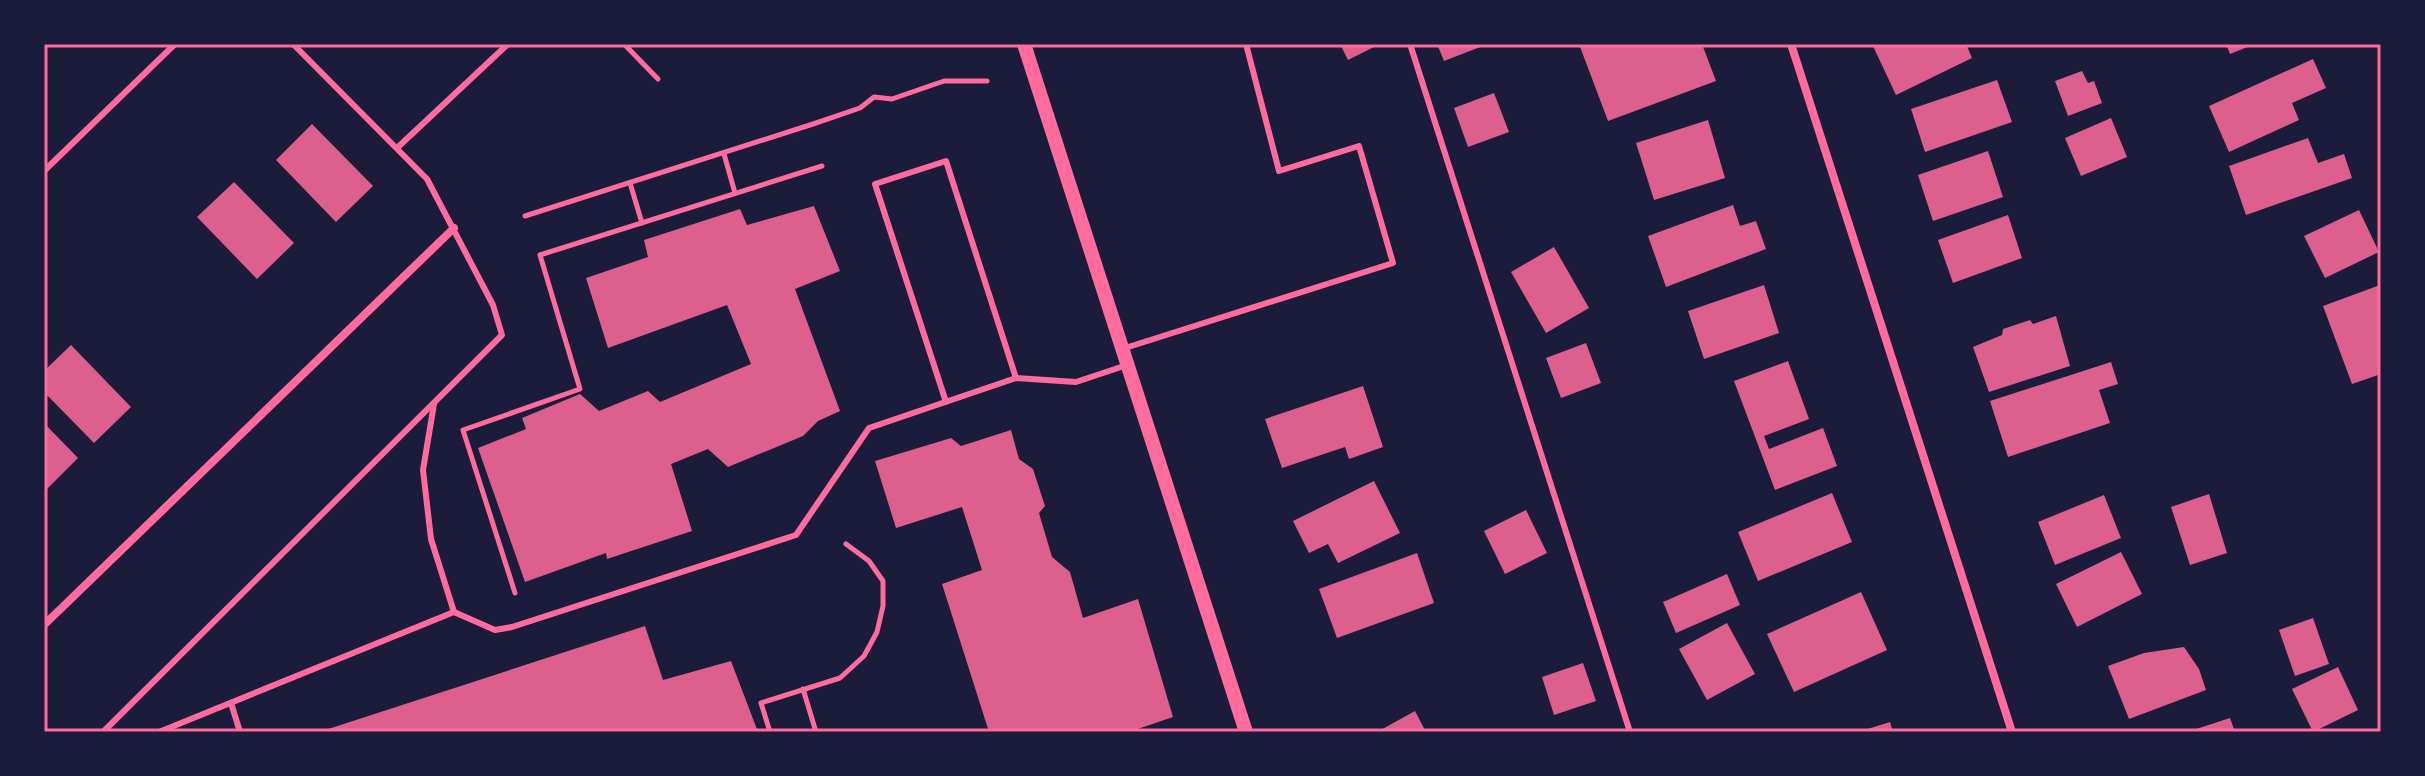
<svg xmlns="http://www.w3.org/2000/svg" width="2425" height="776" font-family="Quicksand,sans-serif">
<style>
.building{fill:#dd5f8e}
.lines{fill:none;stroke-linecap:round;stroke-linejoin:round}
.path{stroke:#ff6b9d;stroke-width:5}
.service{stroke:#ff6b9d;stroke-width:6}
.minor{stroke:#ff6b9d;stroke-width:8}
.tertiary{stroke:#ff6b9d;stroke-width:14}
.neatline{fill:none;stroke:#ff6b9d;stroke-width:3}
</style>
<rect width="100%" height="100%" fill="#1b1b3a"/>
<g class="building">
<path d="M 1340,44 L 1380,44 L 1348,60 Z"/>
<path d="M 1437,44 L 1488,44 L 1444,61 Z"/>
<path d="M 1579,44 L 1702,44 L 1716,81 L 1608,121 Z"/>
<path d="M 1872,44 L 1966,44 L 1972,58 L 1896,95 Z"/>
<path d="M 2226,44 L 2255,44 L 2230,54 Z"/>
<path d="M 2313,59 L 2326,88 L 2292,103 L 2299,120 L 2229,152 L 2209,106 Z"/>
<path d="M 2082,71 L 2088,83 L 2094,81 L 2102,103 L 2068,116 L 2055,81 Z"/>
<path d="M 1997,80 L 2012,122 L 1925,152 L 1911,109 Z"/>
<path d="M 1494,93 L 1509,132 L 1468,147 L 1454,108 Z"/>
<path d="M 2111,118 L 2127,157 L 2081,176 L 2065,138 Z"/>
<path d="M 1708,120 L 1725,178 L 1654,200 L 1636,143 Z"/>
<path d="M 312,124 L 373,186 L 336,222 L 276,160 Z"/>
<path d="M 2308,138 L 2318,163 L 2344,154 L 2352,178 L 2246,215 L 2229,166 Z"/>
<path d="M 1988,151 L 2003,197 L 1933,221 L 1918,175 Z"/>
<path d="M 234,182 L 294,243 L 257,279 L 197,217 Z"/>
<path d="M 1733,205 L 1740,226 L 1756,221 L 1766,249 L 1666,287 L 1648,236 Z"/>
<path d="M 814,206 L 840,271 L 795,289 L 840,411 L 818,421 L 803,436 L 728,467 L 708,449 L 671,464 L 692,531 L 607,559 L 606,553 L 525,582 L 478,448 L 526,429 L 522,418 L 580,394 L 599,411 L 648,391 L 660,402 L 751,364 L 727,305 L 608,348 L 586,278 L 648,257 L 644,240 L 740,209 L 747,225 Z"/>
<path d="M 2359,210 L 2379,252 L 2325,278 L 2304,236 Z"/>
<path d="M 2008,215 L 2022,258 L 1953,283 L 1938,240 Z"/>
<path d="M 1554,247 L 1589,308 L 1546,333 L 1511,272 Z"/>
<path d="M 1764,285 L 1779,333 L 1704,359 L 1688,311 Z"/>
<path d="M 2380,285 L 2381,374 L 2352,384 L 2323,306 Z"/>
<path d="M 2056,316 L 2070,366 L 1989,392 L 1973,347 L 2002,335 L 2003,329 L 2030,320 L 2033,324 Z"/>
<path d="M 1586,343 L 1601,383 L 1561,398 L 1546,358 Z"/>
<path d="M 71,345 L 131,407 L 94,443 L 44,392 L 44,371 Z"/>
<path d="M 1788,361 L 1809,419 L 1764,436 L 1769,449 L 1823,428 L 1837,466 L 1775,490 L 1734,381 Z"/>
<path d="M 2111,362 L 2118,384 L 2099,390 L 2110,423 L 2008,457 L 1990,401 Z"/>
<path d="M 1363,386 L 1383,447 L 1349,459 L 1345,447 L 1282,468 L 1265,419 Z"/>
<path d="M 44,423 L 78,458 L 44,492 Z"/>
<path d="M 1011,430 L 1019,459 L 1033,469 L 1045,506 L 1039,513 L 1052,557 L 1070,572 L 1083,618 L 1138,599 L 1173,717 L 1129,732 L 989,732 L 942,584 L 982,570 L 962,507 L 896,528 L 875,461 L 951,438 L 961,446 Z"/>
<path d="M 1374,481 L 1400,533 L 1338,563 L 1328,544 L 1309,553 L 1293,521 Z"/>
<path d="M 1832,493 L 1852,542 L 1758,581 L 1738,532 Z"/>
<path d="M 2209,494 L 2227,553 L 2190,565 L 2171,507 Z"/>
<path d="M 2104,495 L 2121,538 L 2055,565 L 2038,522 Z"/>
<path d="M 1526,510 L 1547,553 L 1505,574 L 1484,531 Z"/>
<path d="M 2121,552 L 2142,594 L 2077,627 L 2056,584 Z"/>
<path d="M 1417,553 L 1434,603 L 1337,638 L 1319,589 Z"/>
<path d="M 1727,574 L 1740,605 L 1676,633 L 1663,602 Z"/>
<path d="M 1861,592 L 1887,650 L 1794,692 L 1767,634 Z"/>
<path d="M 2313,618 L 2329,664 L 2295,676 L 2279,630 Z"/>
<path d="M 1727,623 L 1755,674 L 1707,700 L 1679,649 Z"/>
<path d="M 645,626 L 663,680 L 731,661 L 758,732 L 319,732 Z"/>
<path d="M 2184,647 L 2199,669 L 2206,690 L 2129,719 L 2108,666 L 2144,653 Z"/>
<path d="M 1583,663 L 1596,701 L 1554,715 L 1542,677 Z"/>
<path d="M 2338,667 L 2358,710 L 2313,732 L 2292,689 Z"/>
<path d="M 1415,711 L 1426,732 L 1377,732 Z"/>
<path d="M 2230,718 L 2235,732 L 2190,732 L 2190,731 Z"/>
<path d="M 1890,722 L 1893,732 L 1861,732 L 1861,731 Z"/>
</g>
<g class="lines">
<g class="path">
<path d="M 624,44 L 658,79"/>
<path d="M 724,154 L 735,193"/>
<path d="M 630,183 L 642,223"/>
<path d="M 525,216 L 813,124 L 860,108 L 874,97 L 892,99 L 944,81 L 987,81"/>
<path d="M 515,593 L 463,430 L 580,389 L 540,255 L 822,166"/>
<path d="M 803,689 L 816,732"/>
<path d="M 770,732 L 761,703 L 840,678 L 864,656 L 877,632 L 883,606 L 883,581 L 869,561 L 846,544"/>
</g>
<g class="service">
<path d="M 1410,44 L 1630,732"/>
<path d="M 397,148 L 508,44"/>
<path d="M 44,171 L 175,44"/>
<path d="M 1122,349 L 1393,263 L 1359,146 L 1279,171 L 1246,44"/>
<path d="M 946,402 L 875,184 L 946,161 L 1016,378"/>
<path d="M 434,404 L 423,470 L 431,539 L 454,612"/>
<path d="M 231,703 L 240,732"/>
<path d="M 103,732 L 502,335 L 493,305 L 427,179 L 293,44"/>
<path d="M 159,732 L 454,612 L 495,630 L 512,627 L 796,535 L 869,428 L 1016,378 L 1076,382 L 1127,365"/>
</g>
<g class="minor">
<path d="M 1791,44 L 2012,732"/>
<path d="M 44,625 L 454,228"/>
</g>
<path class="tertiary" d="M 1024,44 L 1246,732"/>
</g>
<rect width="2425" height="776" fill="none" stroke="#1b1b3a" stroke-width="92"/>
<rect x="46" y="46" width="2333" height="684" class="neatline"/>
</svg>
